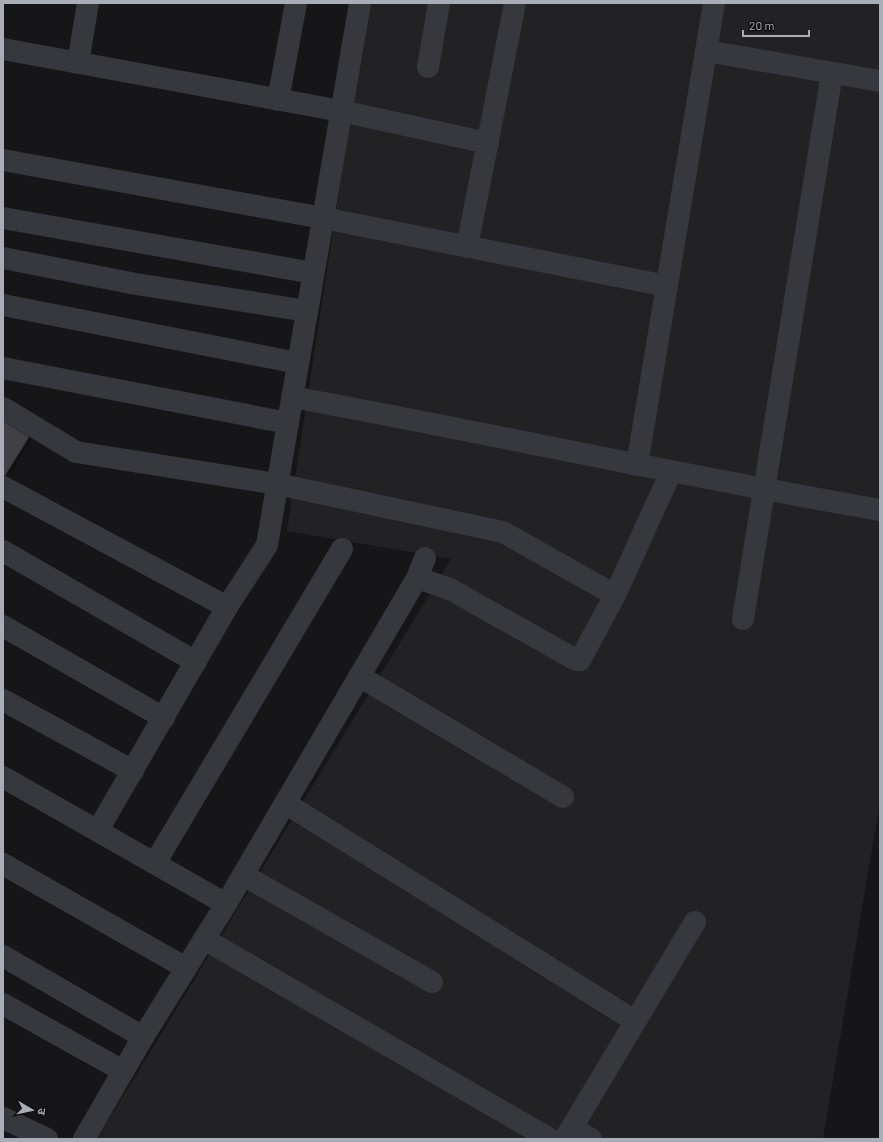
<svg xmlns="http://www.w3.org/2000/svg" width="883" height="1142" font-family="Barlow,'Noto Sans Devanagari',sans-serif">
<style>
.built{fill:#222225}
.building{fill:#404145;stroke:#303034;filter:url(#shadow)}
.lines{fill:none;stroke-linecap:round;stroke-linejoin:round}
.minor{stroke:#37383d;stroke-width:22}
</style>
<defs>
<filter id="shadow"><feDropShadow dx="3.5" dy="-3.5" stdDeviation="2" flood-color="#0009"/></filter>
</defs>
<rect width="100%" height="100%" fill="#161618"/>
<path class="built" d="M 368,3 L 880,3 L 880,802 L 823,1139 L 97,1139 L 451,559 L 287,531 Z"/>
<path class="building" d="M 3,421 L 29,437 L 4,477 L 3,477 Z"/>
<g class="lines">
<g class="minor">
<path d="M 3,49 L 341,111 L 488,143"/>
<path d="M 706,51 L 880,81"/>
<path d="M 78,63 L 88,3"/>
<path d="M 428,67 L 439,3"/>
<path d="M 278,100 L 296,3"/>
<path d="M 3,160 L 323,218 L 667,286"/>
<path d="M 3,218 L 313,273"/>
<path d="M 467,247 L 515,3"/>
<path d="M 3,258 L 136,284 L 307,311"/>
<path d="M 3,305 L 298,363"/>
<path d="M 3,368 L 288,423"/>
<path d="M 292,397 C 488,433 683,476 880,510"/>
<path d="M 3,408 L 76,452 L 277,484 L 503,532 L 615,595"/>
<path d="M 637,465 L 714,3"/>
<path d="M 3,487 L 227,607"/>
<path d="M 3,551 L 196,662"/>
<path d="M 417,578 L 450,589 L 576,660 L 580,660 L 615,595 L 671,472"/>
<path d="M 743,619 L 832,73"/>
<path d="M 3,626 L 164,718"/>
<path d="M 359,676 L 563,797"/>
<path d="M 3,700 L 133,771"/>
<path d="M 3,777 L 226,904"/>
<path d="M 285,803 L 635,1021"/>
<path d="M 98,830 L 227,607 L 267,545 L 360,3"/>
<path d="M 155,863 L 342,549"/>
<path d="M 3,864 L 186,968"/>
<path d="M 243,875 L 432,982"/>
<path d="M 204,939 L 550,1139"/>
<path d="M 3,956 L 143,1037"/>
<path d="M 3,1004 L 123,1071"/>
<path d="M 3,1118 L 47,1139"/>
<path d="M 572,1128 L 591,1139"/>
<path d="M 84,1139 L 143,1037 L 226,904 L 417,578 L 425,558"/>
<path d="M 565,1139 L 695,922"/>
</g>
</g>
<rect width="883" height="1142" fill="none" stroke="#a8adb8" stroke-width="8"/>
<g transform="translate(32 1110) rotate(99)" stroke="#111113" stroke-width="3" paint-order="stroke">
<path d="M0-3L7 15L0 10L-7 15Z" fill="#a8adb8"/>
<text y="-6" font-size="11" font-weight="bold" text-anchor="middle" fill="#a8adb8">उ</text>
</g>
<path d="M743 30v6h66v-6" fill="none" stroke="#a8adb8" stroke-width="2"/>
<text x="749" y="30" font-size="12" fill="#a8adb8" stroke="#111113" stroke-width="3" paint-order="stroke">20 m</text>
</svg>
